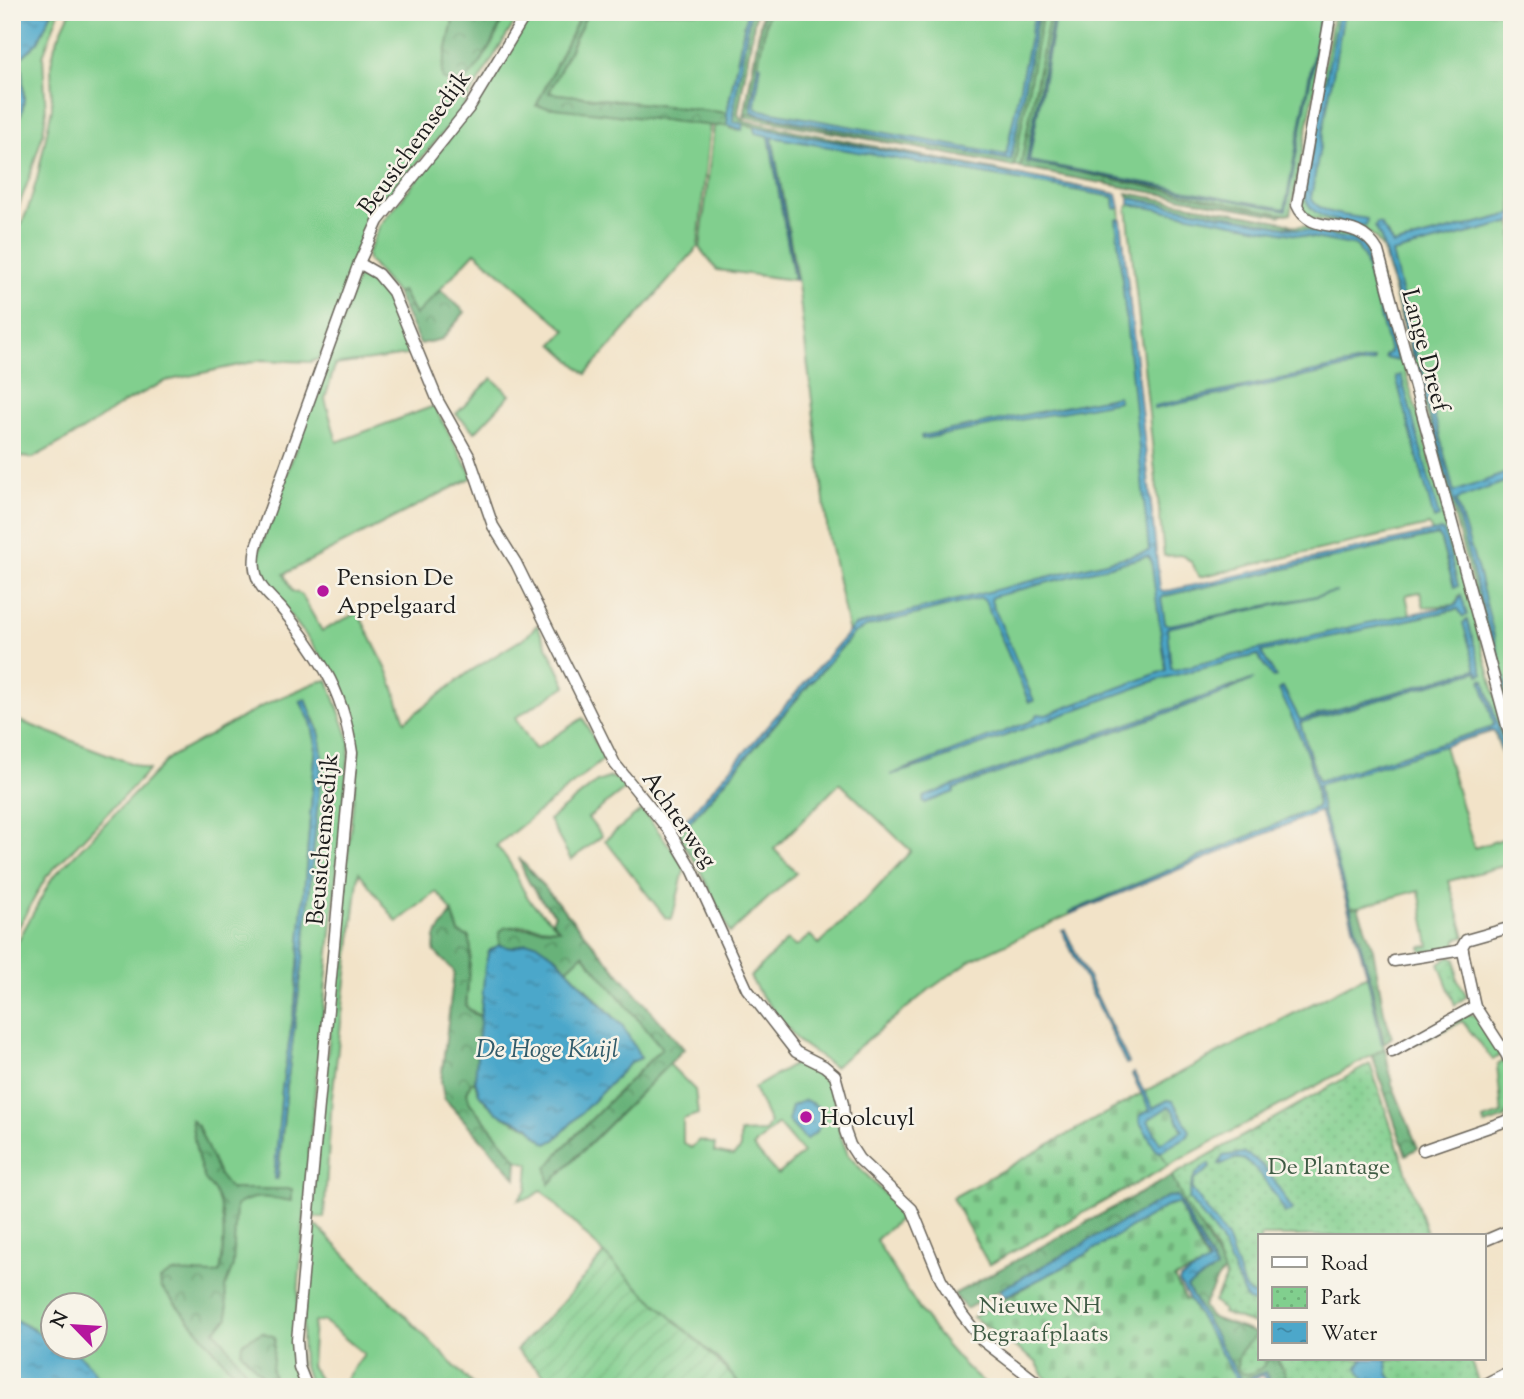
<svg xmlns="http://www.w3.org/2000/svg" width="1524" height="1399" font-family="'Sorts Mill Goudy',serif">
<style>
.grass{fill:#81cf8e;stroke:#4e7655;stroke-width:2;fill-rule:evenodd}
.forest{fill:url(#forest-crowns);stroke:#42674a;stroke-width:2}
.cemetery{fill:url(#cemetery-stones);stroke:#4e7655;stroke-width:2}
.park{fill:url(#park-dots);stroke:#4e7655;stroke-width:2}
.garden{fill:url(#garden-furrows);stroke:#4e7655;stroke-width:2}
.water{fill:url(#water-ripples);stroke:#346273;stroke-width:2;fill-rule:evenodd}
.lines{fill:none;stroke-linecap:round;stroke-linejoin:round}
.minor-casing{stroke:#676258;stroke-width:13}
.minor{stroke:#fff;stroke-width:10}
.poi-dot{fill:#b5179e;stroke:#f7f3e8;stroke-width:2.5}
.labels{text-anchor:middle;stroke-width:5;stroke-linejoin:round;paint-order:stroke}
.street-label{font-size:24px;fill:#1c1c1c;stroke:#f7f3e8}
.poi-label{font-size:24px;fill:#1c1c1c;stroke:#f7f3e8;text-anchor:start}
.park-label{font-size:24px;fill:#3f5b44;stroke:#f7f3e8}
.water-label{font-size:26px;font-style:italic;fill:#325b6a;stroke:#f7f3e8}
</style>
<defs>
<pattern id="forest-crowns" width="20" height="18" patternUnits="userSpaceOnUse" patternTransform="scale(1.75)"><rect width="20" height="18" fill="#68b279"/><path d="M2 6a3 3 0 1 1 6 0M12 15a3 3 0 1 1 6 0" fill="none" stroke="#559062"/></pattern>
<pattern id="cemetery-stones" width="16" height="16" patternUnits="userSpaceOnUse" patternTransform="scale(1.75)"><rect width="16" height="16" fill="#81cf8e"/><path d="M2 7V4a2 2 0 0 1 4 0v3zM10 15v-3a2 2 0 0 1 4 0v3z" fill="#6fb17a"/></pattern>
<pattern id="park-dots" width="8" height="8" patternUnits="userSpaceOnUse" patternTransform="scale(1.75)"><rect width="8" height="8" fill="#81cf8e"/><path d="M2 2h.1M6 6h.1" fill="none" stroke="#6fb17a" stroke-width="1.8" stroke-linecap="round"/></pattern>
<pattern id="garden-furrows" width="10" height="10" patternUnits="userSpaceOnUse" patternTransform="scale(1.75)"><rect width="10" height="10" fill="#81cf8e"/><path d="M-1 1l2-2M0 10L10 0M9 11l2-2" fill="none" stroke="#6fb17a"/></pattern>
<pattern id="water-ripples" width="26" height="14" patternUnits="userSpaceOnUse" patternTransform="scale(1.75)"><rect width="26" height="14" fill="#4ca7ca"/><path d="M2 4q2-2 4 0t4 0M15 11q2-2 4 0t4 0" fill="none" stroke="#3e87a3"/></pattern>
</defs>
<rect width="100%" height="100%" fill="#f7f3e8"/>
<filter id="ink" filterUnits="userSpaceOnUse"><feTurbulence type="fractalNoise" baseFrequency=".0143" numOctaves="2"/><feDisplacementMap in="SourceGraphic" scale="14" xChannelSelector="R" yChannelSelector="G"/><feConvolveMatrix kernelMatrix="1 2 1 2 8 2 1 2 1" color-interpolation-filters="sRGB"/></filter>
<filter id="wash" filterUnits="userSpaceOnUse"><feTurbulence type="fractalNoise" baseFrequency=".00686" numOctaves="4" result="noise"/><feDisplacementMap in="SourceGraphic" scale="28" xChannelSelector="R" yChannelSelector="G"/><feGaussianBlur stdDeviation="1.57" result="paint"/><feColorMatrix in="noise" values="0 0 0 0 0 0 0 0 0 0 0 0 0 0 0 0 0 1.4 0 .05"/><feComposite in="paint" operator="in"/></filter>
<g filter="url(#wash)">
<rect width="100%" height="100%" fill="#f2e3c8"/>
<g class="grass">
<path d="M 52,12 L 59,12 L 43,56 L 46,114 L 43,133 L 29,179 L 12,224 L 12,129 L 22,112 L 24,99 L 21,58 L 38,42 Z"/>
<path d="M 70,12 L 455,12 L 442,71 L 443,79 L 451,83 C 457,80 467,78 472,73 C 482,63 504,26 503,12 L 521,12 L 458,115 L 397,187 L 372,224 L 319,359 L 310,362 L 262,360 L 166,381 L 123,403 L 82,431 L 33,458 L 20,457 L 12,453 L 12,245 L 28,209 L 37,179 L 52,108 L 51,64 L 55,45 Z"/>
<path d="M 528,12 L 582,12 L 537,106 L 710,124 L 698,247 L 586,374 L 553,344 L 566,330 L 475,252 L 415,316 L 402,291 L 396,293 L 368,260 L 367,254 L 380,225 L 447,142 Z"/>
<path d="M 588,12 L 747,12 L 727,113 L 549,93 Z"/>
<path d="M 762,12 L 1330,12 L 1290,214 L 1282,214 L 744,117 Z"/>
<path d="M 1334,12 L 1512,12 L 1512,214 L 1393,245 L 1387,233 L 1379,231 L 1415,359 L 1392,253 L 1512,222 L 1512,471 L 1454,493 L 1457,499 L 1512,479 L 1512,691 L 1507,693 L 1478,571 L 1460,516 L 1473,574 L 1512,715 L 1512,733 L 1383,250 L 1376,239 L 1364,229 L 1310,218 L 1299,206 Z"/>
<path d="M 743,124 L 755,127 L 756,133 L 769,136 L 794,280 L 717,270 L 700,249 L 714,126 L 728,125 L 732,129 L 742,130 Z"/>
<path d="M 772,136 L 1114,197 L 1115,208 L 1120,208 L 1121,219 L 1117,219 L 1140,417 L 1150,549 L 1149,551 L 1144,553 L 1151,560 L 1159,597 L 1437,535 L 1440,537 L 1449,571 L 1458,586 L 1443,531 L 1432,532 L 1429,525 L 1199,577 L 1191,562 L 1183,555 L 1164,556 L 1127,207 L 1129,204 L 1332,239 L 1284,227 L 1302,226 L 1352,235 L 1371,247 L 1512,756 L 1512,799 L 1503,757 L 1494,731 L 1444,746 L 1474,848 L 1512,836 L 1512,888 L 1506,865 L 1449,881 L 1465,937 L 1456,939 L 1455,947 L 1422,952 L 1421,947 L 1429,946 L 1419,890 L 1358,907 L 1349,908 L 1321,805 L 1317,777 L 1299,720 L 1280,690 C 1296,725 1317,768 1317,807 L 1070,912 L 1071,914 L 973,959 L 930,989 L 834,1067 L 799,1042 L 760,994 L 750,977 L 787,940 L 796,947 L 810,935 L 819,944 L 865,901 L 911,851 L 840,783 L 774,849 L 796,873 L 730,933 L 699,868 L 678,836 L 850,638 L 828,534 L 798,284 ZM 1420,592 L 1424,607 L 1456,605 L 1459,597 L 1463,616 L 1459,609 L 1411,619 L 1406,595 Z"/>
<path d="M 365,272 C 393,278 404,329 414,354 L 335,365 L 325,399 L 337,442 L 434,406 L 473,477 L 284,574 L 292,591 L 301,594 L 322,631 L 358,612 L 389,674 L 405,721 L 469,672 L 527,636 L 537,625 L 566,686 L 515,718 L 535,749 L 583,718 L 604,759 L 496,846 C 515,863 516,883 531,902 C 540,912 551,919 559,929 C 542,928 514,920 500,932 L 499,945 L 489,951 L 487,958 L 482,1017 L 466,1007 L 471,949 L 469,937 L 459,933 C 455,916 449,904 436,892 L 397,922 L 359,872 L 332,1098 L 324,1218 L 311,1217 L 356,774 C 357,756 357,738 353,720 C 341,674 294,621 265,583 L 257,565 L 257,556 L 359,273 Z"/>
<path d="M 492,378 L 510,395 L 475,432 L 456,414 Z"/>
<path d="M 328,680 L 350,742 L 311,1132 L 295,1332 L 303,1387 L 102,1387 C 93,1368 83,1356 65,1347 L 94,1346 L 94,1304 L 52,1304 L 52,1340 L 12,1318 L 12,952 L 52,878 L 170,757 L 268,703 L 317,682 ZM 301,701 C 319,720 320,731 322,757 L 303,960 L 287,1085 L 278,1179 L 275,1179 L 282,1088 L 295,1004 L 316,744 L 311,722 Z"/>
<path d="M 12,718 L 149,770 L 46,877 L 12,939 Z"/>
<path d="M 611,777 L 619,780 L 625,789 L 588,818 L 602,836 L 571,860 L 549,820 L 597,782 Z"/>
<path d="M 642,810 L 685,866 L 672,919 L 666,918 L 605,840 Z"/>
<path d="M 583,953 L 662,1048 L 562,1149 L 552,1182 L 669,1064 L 695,1090 L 698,1114 L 683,1119 L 683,1142 L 691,1148 L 699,1140 L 715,1144 L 714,1152 L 733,1156 L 740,1150 L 740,1133 L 765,1132 L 770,1123 L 754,1088 L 802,1060 L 823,1074 L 833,1087 L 840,1134 L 848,1155 L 904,1215 L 876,1240 C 911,1296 936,1344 988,1387 L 742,1387 L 719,1360 L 640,1291 L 542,1190 L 530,1198 L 518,1200 L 527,1189 L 529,1164 L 517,1160 L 470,1103 L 467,1093 L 471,1082 L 475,1082 C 478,1100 499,1114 515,1122 C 520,1124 526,1124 530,1128 C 536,1133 541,1139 548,1143 L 555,1140 L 631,1062 L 641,1058 L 622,1025 L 567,969 ZM 778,1124 L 803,1153 L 778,1175 L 753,1147 Z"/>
<path d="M 1367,975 L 1384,1049 L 1168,1166 L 1160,1152 L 1187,1136 L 1151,1109 L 1142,1093 Z"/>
<path d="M 1468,1013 L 1478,1017 L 1486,1029 L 1484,1031 L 1500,1055 L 1493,1060 L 1462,1021 L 1420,1043 L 1419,1041 Z"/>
<path d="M 1505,1059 L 1508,1065 L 1511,1108 L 1507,1112 L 1505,1118 L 1485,1125 L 1483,1120 L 1502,1114 L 1497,1065 Z"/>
<path d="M 310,1227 L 318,1227 L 474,1386 L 340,1387 L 364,1354 L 324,1321 L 314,1322 L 311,1366 L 324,1387 L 311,1387 L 303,1363 L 302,1338 Z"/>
</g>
<g class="forest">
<path d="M 455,12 L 503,12 C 504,25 476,74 465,80 C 457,84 450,83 443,79 L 442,71 Z"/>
<path d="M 582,12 L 588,12 L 549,93 L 727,113 L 728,125 L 714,126 L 536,106 Z"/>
<path d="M 750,12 L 756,12 L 738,114 L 742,120 L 1117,194 L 733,122 L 736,91 Z"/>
<path d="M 763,12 L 768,12 L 750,107 L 757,114 L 1011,160 L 1038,12 L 1043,12 L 1014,167 L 747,114 L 744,117 Z"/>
<path d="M 1050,12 L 1054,12 L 1027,159 L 1028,162 L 1283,214 L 1280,216 L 1020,168 Z"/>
<path d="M 1127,193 L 1284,222 L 1292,225 L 1284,227 L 1129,198 Z"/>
<path d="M 441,290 L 465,312 L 442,339 L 420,344 L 396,293 L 402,291 L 415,315 Z"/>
<path d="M 519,858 L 684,1049 L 549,1184 L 547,1168 L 562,1149 L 662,1048 L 583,954 L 567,969 L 557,957 L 526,943 L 512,948 L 499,945 L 499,932 L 506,927 L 559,929 L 552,921 L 555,914 C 537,897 526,882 519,858 Z"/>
<path d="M 1358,907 L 1373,949 L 1384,1012 L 1392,1037 L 1384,1044 L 1369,974 L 1349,908 Z"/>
<path d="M 452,912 L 459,933 L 469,937 L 471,949 L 466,1006 L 474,1014 L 482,1017 L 475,1082 L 471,1082 L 467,1093 L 470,1103 L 517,1160 L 516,1178 L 444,1098 L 441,1081 L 454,971 L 434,951 L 435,937 Z"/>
<path d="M 1385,1048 L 1392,1084 L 1418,1148 L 1406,1155 L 1372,1055 Z"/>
<path d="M 191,1120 L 198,1126 L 219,1175 L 230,1189 L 292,1189 L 292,1201 C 272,1198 253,1193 236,1206 L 233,1266 L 225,1287 L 228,1318 L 215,1330 L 257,1386 L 264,1382 L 261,1374 L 241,1352 L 242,1343 L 262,1332 L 275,1337 L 272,1371 L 277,1387 L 246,1387 L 161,1287 L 160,1280 L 172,1272 L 214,1274 L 220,1272 C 224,1249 227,1213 214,1191 C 213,1188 209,1186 207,1183 C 198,1168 194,1138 191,1120 Z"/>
<path d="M 1172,1176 C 1187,1210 1210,1238 1224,1272 L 1218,1278 L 1203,1306 L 1210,1317 L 1258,1334 C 1246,1345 1235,1352 1238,1369 L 1264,1365 L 1268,1359 L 1277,1359 L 1279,1365 L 1297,1387 L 1273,1387 L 1267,1374 L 1262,1373 L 1242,1382 L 1186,1287 L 1216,1269 L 1177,1196 L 1167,1197 L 966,1309 L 954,1294 Z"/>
</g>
<g class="cemetery">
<path d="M 1142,1093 L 1151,1109 L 1168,1100 L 1173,1102 L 1188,1136 L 1160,1151 L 1168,1166 L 989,1265 L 952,1198 Z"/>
<path d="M 1178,1203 L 1208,1264 L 1174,1278 L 1186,1300 L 1189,1298 L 1238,1382 L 1233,1387 L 1051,1387 L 1036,1362 L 973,1317 L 1169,1205 Z"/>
</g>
<g class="park">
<path d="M 1451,956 L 1456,959 L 1457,979 L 1467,996 L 1455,1005 L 1439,964 Z"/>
<path d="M 1370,1064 L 1428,1236 L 1260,1236 L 1260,1326 L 1222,1313 L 1223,1310 L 1214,1302 L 1226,1278 L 1214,1247 L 1185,1205 L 1172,1176 Z"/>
<path d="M 1260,1329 L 1260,1359 L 1268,1359 C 1262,1369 1253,1376 1241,1373 L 1238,1369 C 1234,1348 1252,1345 1260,1329 Z"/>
<path d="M 1277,1359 L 1470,1359 L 1478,1381 L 1467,1387 L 1297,1387 L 1288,1379 Z"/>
</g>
<path class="garden" d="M 604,1254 C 648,1300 700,1338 742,1387 L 558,1387 L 516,1350 L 561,1304 Z"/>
<g class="water">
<path d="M 12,12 L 52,12 L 38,42 L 21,58 L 24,99 L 22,112 L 12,129 Z"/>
<path d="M 747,12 L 750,12 L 733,113 L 733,122 L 743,124 L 742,130 L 728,125 L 727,113 Z"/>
<path d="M 1035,12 L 1038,12 L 1011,160 L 757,114 L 751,111 L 758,64 L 761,65 L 755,106 L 756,109 L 1006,155 Z"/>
<path d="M 1054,12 L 1056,12 L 1029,161 L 1285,209 L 1320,18 L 1322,18 L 1286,210 L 1028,162 L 1027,160 Z"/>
<path d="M 1339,12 L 1344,12 L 1311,198 C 1321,216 1349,215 1367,219 L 1366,226 C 1341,221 1307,221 1304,191 Z"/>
<path d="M 755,127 L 1117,194 L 1120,208 L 1115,209 L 1114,197 L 772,137 L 796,280 L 794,280 L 769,136 L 755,133 Z"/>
<path d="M 1129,198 L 1355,240 L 1363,243 L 1398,361 L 1385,358 L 1385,356 L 1390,352 L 1364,258 L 1357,246 L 1129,204 Z"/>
<path d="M 1512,214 L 1512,222 L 1392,253 L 1417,358 L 1414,359 L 1381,238 L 1375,227 L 1377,223 L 1381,224 L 1393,245 Z"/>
<path d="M 1116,219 L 1121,219 L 1160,590 L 1163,592 L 1441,530 L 1444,532 L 1458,586 L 1454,587 L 1440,537 L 1437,535 L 1164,596 L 1161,599 L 1165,623 L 1169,625 L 1337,592 L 1167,628 L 1171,668 L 1174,670 L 1367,623 L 1456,605 L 1461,595 L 1467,615 L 1463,617 L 1458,609 L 1261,652 L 1276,677 L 1273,678 L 1257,655 L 1160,679 L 928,764 L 890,775 L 1032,721 L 1038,714 L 1046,715 L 1166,670 L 1151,560 L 1148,556 L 992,597 L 991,601 L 1034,701 L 1029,702 L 985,601 L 981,598 L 866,627 L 854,633 L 687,825 L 684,822 L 854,626 L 1149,551 Z"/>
<path d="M 1374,359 L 1374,362 L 1154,409 L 1154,406 Z"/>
<path d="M 1422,367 L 1454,492 L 1512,471 L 1512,479 L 1456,500 L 1478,571 L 1512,707 L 1512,715 L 1417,368 Z"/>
<path d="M 1401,375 L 1439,517 L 1434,519 L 1396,377 Z"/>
<path d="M 1118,396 L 1119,401 L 922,439 L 921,436 Z"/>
<path d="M 1467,620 L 1483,674 L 1479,675 L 1478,671 L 1300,723 L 1318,781 L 1490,728 L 1494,724 L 1481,681 L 1482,679 L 1484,680 L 1507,756 L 1503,757 L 1496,733 L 1492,731 L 1318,785 L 1321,805 L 1369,974 L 1382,1044 L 1367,974 L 1320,811 L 1071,914 L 1070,912 L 1317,807 C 1318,770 1295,723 1279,690 L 1283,687 L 1300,720 L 1476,669 L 1463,623 Z"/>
<path d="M 1254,679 L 1223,693 L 954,789 L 954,792 L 925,803 L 923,801 L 924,797 L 952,786 Z"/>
<path d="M 306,699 L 320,735 L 322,757 L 303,960 L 287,1085 L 277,1179 L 274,1179 L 282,1088 L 295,1004 L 316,744 L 311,722 L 300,701 Z"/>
<path d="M 1065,930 L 1129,1063 L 1126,1064 L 1062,931 Z"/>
<path d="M 526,943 L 536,943 L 556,957 L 591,995 L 622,1025 L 641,1058 L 631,1062 L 555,1140 L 547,1144 L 536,1135 L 529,1126 L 497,1113 L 479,1094 L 475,1079 L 485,966 L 489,951 L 499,945 L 512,948 Z"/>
<path d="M 1134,1073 L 1153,1108 L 1168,1100 L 1173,1101 L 1190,1131 L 1188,1136 L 1160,1152 L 1156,1150 L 1139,1121 L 1140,1116 L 1150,1110 L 1132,1075 ZM 1168,1107 L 1172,1109 L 1183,1130 L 1160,1143 L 1148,1120 Z"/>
<path d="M 805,1100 L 817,1106 L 824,1120 L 815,1133 L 806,1140 L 788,1121 L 792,1106 Z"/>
<path d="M 1243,1153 C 1266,1160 1279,1190 1292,1209 L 1290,1212 L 1285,1213 C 1278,1199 1256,1162 1241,1159 C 1233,1157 1227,1164 1219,1164 L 1223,1156 Z"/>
<path d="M 1209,1164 L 1210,1168 L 1194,1180 L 1192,1189 L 1227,1238 L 1244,1287 L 1249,1293 L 1260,1297 L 1260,1304 L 1250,1302 L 1245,1297 L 1220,1239 L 1189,1199 C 1192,1182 1191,1173 1209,1164 Z"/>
<path d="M 1177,1196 L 1216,1269 L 1187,1287 L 1242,1382 L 1265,1372 L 1273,1387 L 1270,1387 L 1263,1375 L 1242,1387 L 1233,1387 L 1238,1382 L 1179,1282 L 1180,1279 L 1209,1262 L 1178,1203 L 1169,1205 L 1066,1266 L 1004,1297 L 1000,1290 L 1167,1197 Z"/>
<path d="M 12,1318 L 52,1340 L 52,1346 C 77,1346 93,1365 102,1387 L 12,1387 Z"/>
<path d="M 1363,1359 L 1387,1359 L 1388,1374 L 1398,1387 C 1381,1387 1364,1385 1357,1367 Z"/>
</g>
</g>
<g filter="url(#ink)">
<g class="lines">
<g class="minor-casing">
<g id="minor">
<path d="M 1331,12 L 1297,205 C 1312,240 1355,211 1378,251 L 1512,744"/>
<path d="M 359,263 L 378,274 L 393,292 L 438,401 L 469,456 L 493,526 L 516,563 L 615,764 L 670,832 L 693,871 L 747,989 L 796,1052 L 824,1066 L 835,1075 L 843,1104 L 845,1131 L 850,1145 L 859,1159 L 912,1209 L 941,1280 L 962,1314 L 982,1340 L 1043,1387"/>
<path d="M 1512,927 L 1466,940 L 1462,947 L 1475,1006 L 1506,1054 L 1510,1062 L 1512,1081"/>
<path d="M 1394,961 L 1463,950"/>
<path d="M 1392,1052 L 1475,1006"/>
<path d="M 1423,1150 L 1512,1119"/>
<path d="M 1484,1241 L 1512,1229"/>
<path d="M 307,1387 L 299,1367 L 297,1340 L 352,753 C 348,724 340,696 325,670 C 312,648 298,628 281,608 C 274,600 265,593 260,584 C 253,571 254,560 256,547 L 359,263 L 378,221 L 469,108 L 527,12"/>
<path d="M 1479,1387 L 1512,1370"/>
</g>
</g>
<use href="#minor" class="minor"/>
</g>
</g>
<g class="poi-dot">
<circle cx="323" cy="591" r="7"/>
<circle cx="806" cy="1117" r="7"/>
</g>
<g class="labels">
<g class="street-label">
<text transform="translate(414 142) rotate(-54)" y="8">Beusichemsedijk</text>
<text transform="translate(1426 350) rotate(75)" y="8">Lange Dreef</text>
<text transform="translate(680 819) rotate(55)" y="8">Achterweg</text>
<text transform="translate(322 839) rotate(-85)" y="8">Beusichemsedijk</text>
</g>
<g class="poi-label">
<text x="337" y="585">Pension De<tspan x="337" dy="28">Appelgaard</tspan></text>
<text x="820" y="1125">Hoolcuyl</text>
</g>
<g class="park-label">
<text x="1329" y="1174">De Plantage</text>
<text x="1040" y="1313">Nieuwe NH<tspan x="1040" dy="28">Begraafplaats</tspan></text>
</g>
<g class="water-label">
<text x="547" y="1057">De Hoge Kuijl</text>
</g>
</g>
<rect width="1524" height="1399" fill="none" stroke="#f7f3e8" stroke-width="42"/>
<rect x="1258" y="1234" width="228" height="126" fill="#f7f3e8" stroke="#9f9d96" stroke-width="2"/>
<rect x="1272" y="1257" width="35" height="10" fill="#ffffff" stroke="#9f9d96" stroke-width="2"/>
<text x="1321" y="1270" font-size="21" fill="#1c1c1c">Road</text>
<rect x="1272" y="1287" width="35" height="21" fill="url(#park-dots)" stroke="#9f9d96" stroke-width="2"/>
<text x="1321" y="1304" font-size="21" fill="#1c1c1c">Park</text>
<rect x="1272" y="1322" width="35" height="21" fill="url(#water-ripples)" stroke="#9f9d96" stroke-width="2"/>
<text x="1321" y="1340" font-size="21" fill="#1c1c1c">Water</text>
<g transform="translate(74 1326) rotate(295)"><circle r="33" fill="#f7f3e8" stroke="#9f9d96" stroke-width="2"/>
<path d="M0-5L12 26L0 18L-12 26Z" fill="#b5179e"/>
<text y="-10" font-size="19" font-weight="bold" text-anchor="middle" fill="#1c1c1c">N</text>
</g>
</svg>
